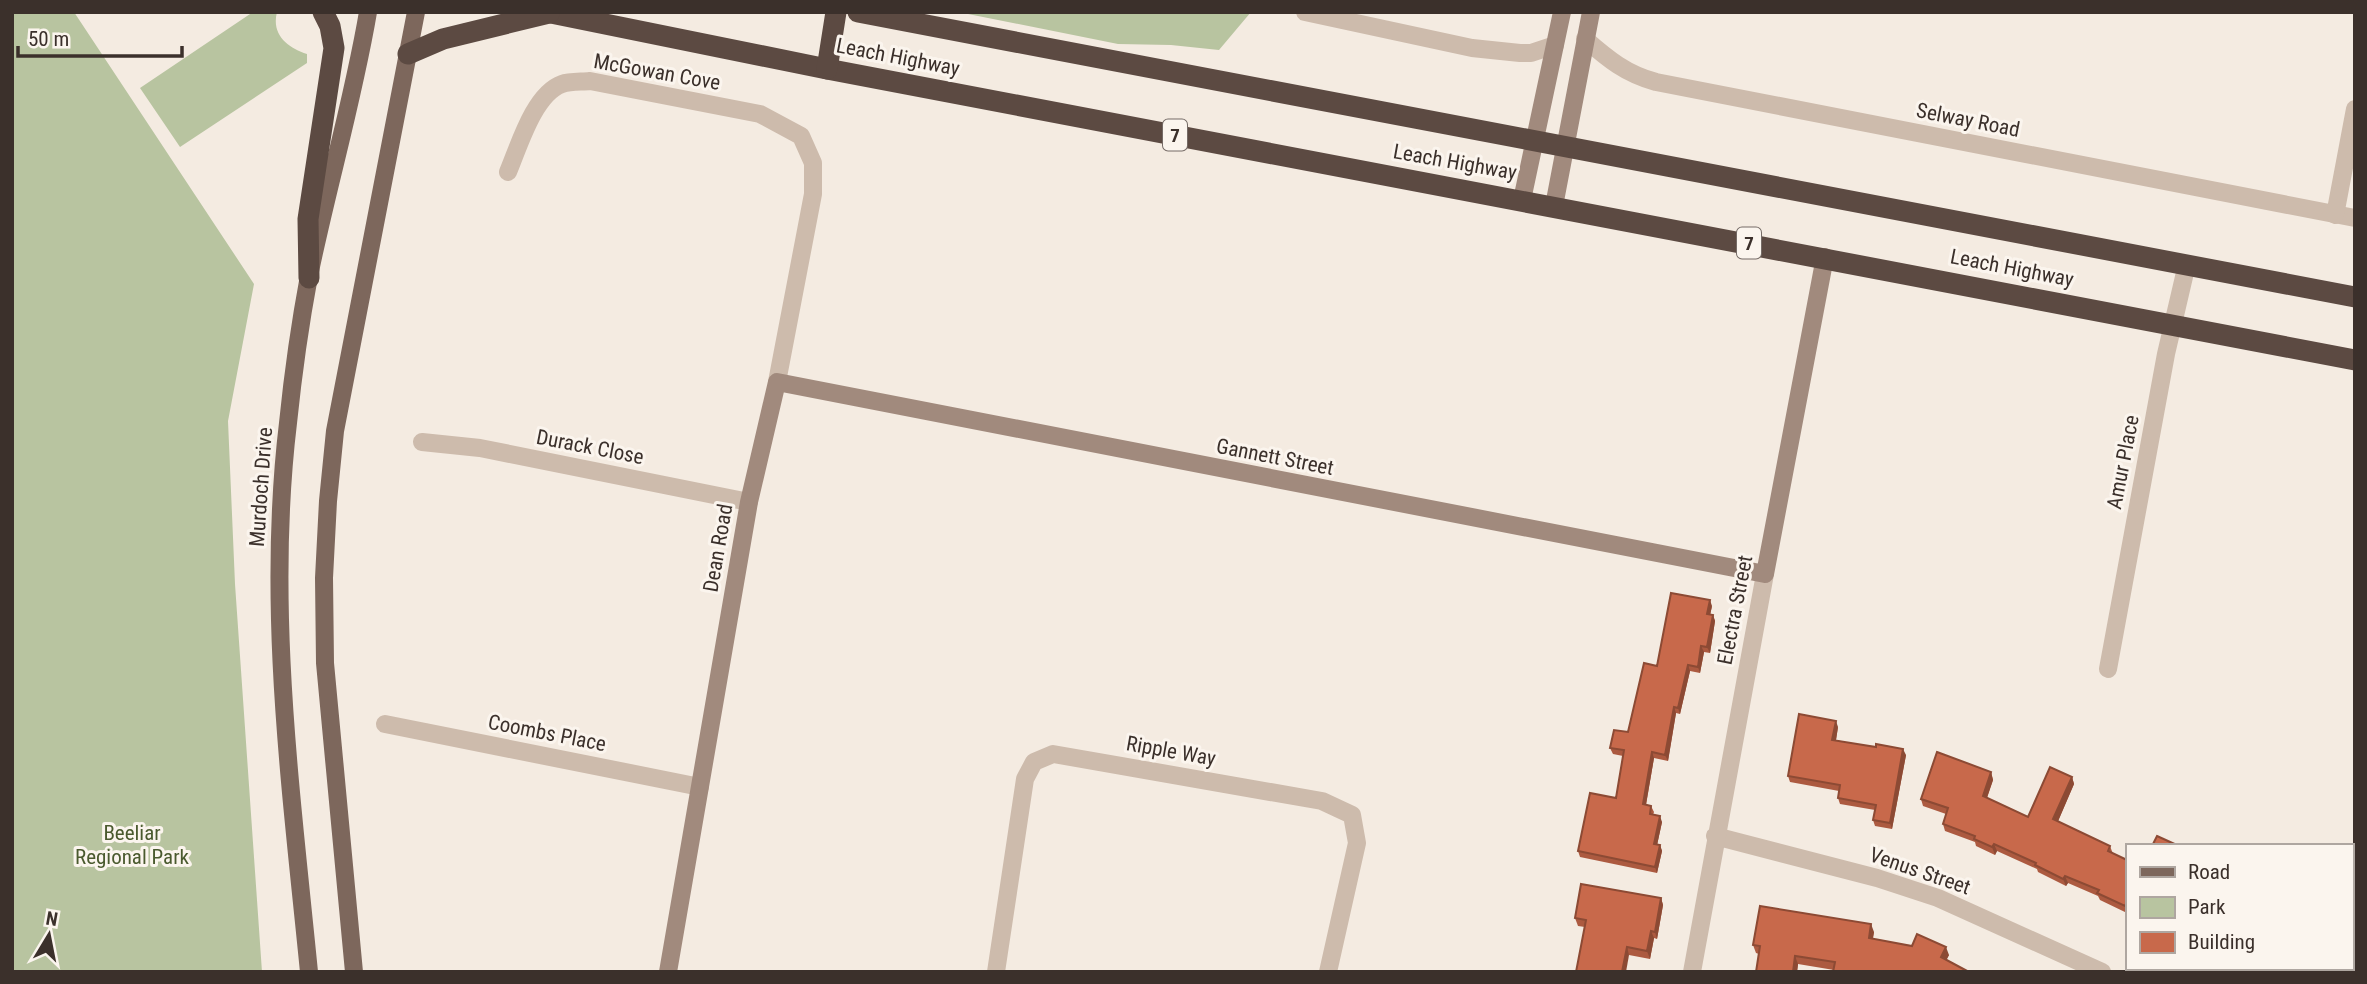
<svg xmlns="http://www.w3.org/2000/svg" width="2367" height="984" font-family="'Roboto Condensed',sans-serif">
<style>
.green{fill:#b8c4a0}
.lines{fill:none;stroke-linecap:round;stroke-linejoin:round}
.street{stroke:#cdbbac;stroke-width:18}
.secondary{stroke:#a18a7d;stroke-width:18}
.primary{stroke:#7d675c;stroke-width:18}
.highway{stroke:#5c4a42;stroke-width:21}
.wall{fill:#ac5a40}
.shaded-wall{fill:#8c4a34}
.building{fill:#c8694b;stroke:#8c4a34;stroke-width:2}
.labels{text-anchor:middle;stroke-width:6;stroke-linejoin:round;paint-order:stroke}
.shield{fill:#fbf5ee;stroke:#756b66;stroke-width:2}
.shield-label{font-size:19px;font-weight:bold;fill:#3b302b}
.street-label{font-size:21px;fill:#3b302b;stroke:#fbf5ee}
.park-label{font-size:21px;fill:#4a5a2e;stroke:#fbf5ee}
</style>
<rect width="100%" height="100%" fill="#f4ebe1"/>
<g class="green">
<path d="M 12,12 L 74,12 L 254,284 L 228,421 L 235,584 L 262,972 L 12,972 Z"/>
<path d="M 253,12 L 277,12 C 271,35 288,48 307,54 L 307,63 L 180,147 L 140,88 Z"/>
<path d="M 958,12 L 1251,12 L 1219,50 L 1171,45 L 1118,44 Z"/>
</g>
<g class="lines">
<g class="street">
<path d="M 1305,12 L 1472,48 L 1520,53 L 1531,53 L 1555,45"/>
<path d="M 1585,39 C 1608,59 1626,74 1656,82 L 2355,218"/>
<path d="M 508,172 C 519,146 534,94 562,84 C 570,81 582,82 590,81 L 760,114 L 801,136 L 813,163 L 813,194 L 777,382"/>
<path d="M 2335,215 L 2355,109"/>
<path d="M 422,442 L 480,448 L 749,502"/>
<path d="M 2108,669 L 2166,354 L 2187,264"/>
<path d="M 385,724 L 700,787"/>
<path d="M 1715,836 L 1877,878 L 1938,898 L 2102,972"/>
<path d="M 2351,918 L 2355,914"/>
<path d="M 996,972 L 1025,779 L 1034,762 L 1053,754 L 1322,801 L 1352,815 L 1357,843 L 1328,972"/>
<path d="M 1692,972 L 1765,574"/>
<path d="M 2308,972 L 2311,968"/>
</g>
<g class="secondary">
<path d="M 1522,200 L 1562,12"/>
<path d="M 1554,206 L 1591,12"/>
<path d="M 668,972 L 749,502 L 777,382 L 1765,574 L 1825,257"/>
</g>
<g class="primary">
<path d="M 309,972 C 291,789 266,606 288,423 C 293,374 300,324 309,276 C 327,188 353,101 368,12"/>
<path d="M 354,972 L 325,663 L 324,578 L 328,501 L 335,431 L 416,12"/>
</g>
<g class="highway">
<path d="M 546,12 L 827,69 L 2355,360"/>
<path d="M 858,12 L 2355,297"/>
<path d="M 408,54 L 443,39 L 549,13"/>
<path d="M 827,69 L 836,12"/>
<path d="M 309,278 L 308,219 L 334,48 L 330,26 L 323,12"/>
</g>
</g>
<g class="wall">
<path d="M 1712,606 L 1710,615 L 1713,615 L 1715,621 L 1710,653 L 1704,652 L 1700,673 L 1690,671 L 1680,714 L 1676,713 L 1668,761 L 1654,758 L 1646,805 L 1651,806 L 1654,812 L 1653,815 L 1662,822 L 1657,845 L 1660,845 L 1662,851 L 1657,873 L 1580,857 L 1578,851 L 1616,798 L 1623,756 L 1613,754 L 1610,748 L 1628,732 Z"/>
<path d="M 1838,727 L 1836,740 L 1906,755 L 1892,829 L 1875,826 L 1873,820 L 1875,810 L 1840,804 L 1838,798 L 1839,791 L 1790,782 L 1788,776 Z"/>
<path d="M 1991,772 L 1993,780 L 1987,798 L 2028,817 L 2072,777 L 2074,784 L 2058,821 L 2110,846 L 2113,854 L 2127,860 L 2127,913 L 2100,900 L 2098,896 L 2068,883 L 2066,886 L 2038,872 L 2037,869 L 1997,851 L 1995,855 L 1976,846 L 1975,842 L 1945,831 L 1943,824 L 1946,814 L 1923,806 L 1921,799 Z"/>
<path d="M 1661,898 L 1663,905 L 1657,939 L 1654,938 L 1650,959 L 1629,955 L 1585,927 L 1578,926 L 1575,918 Z"/>
<path d="M 1874,932 L 1873,939 L 1949,955 L 1946,960 L 1834,970 L 1798,964 L 1797,972 L 1756,972 L 1759,954 L 1756,953 L 1753,945 Z"/>
</g>
<g class="shaded-wall">
<path d="M 1710,600 L 1712,606 L 1709,620 L 1707,614 Z"/>
<path d="M 1713,615 L 1715,621 L 1710,653 L 1707,647 Z"/>
<path d="M 1701,646 L 1704,652 L 1700,673 L 1698,667 Z"/>
<path d="M 1688,665 L 1690,671 L 1680,714 L 1678,708 Z"/>
<path d="M 1674,707 L 1676,713 L 1668,761 L 1665,755 Z"/>
<path d="M 1836,721 L 1838,727 L 1835,746 L 1832,740 Z"/>
<path d="M 1903,749 L 1906,755 L 1892,829 L 1890,823 Z"/>
<path d="M 1652,752 L 1654,758 L 1645,810 L 1643,804 Z"/>
<path d="M 1991,772 L 1993,780 L 1985,803 L 1983,796 Z"/>
<path d="M 2072,777 L 2074,784 L 2056,826 L 2053,819 Z"/>
<path d="M 1660,816 L 1662,822 L 1656,850 L 1654,844 Z"/>
<path d="M 1994,844 L 1997,851 L 1995,855 L 1992,847 Z"/>
<path d="M 1660,845 L 1662,851 L 1657,873 L 1655,867 Z"/>
<path d="M 2065,876 L 2068,883 L 2066,886 L 2063,879 Z"/>
<path d="M 1661,898 L 1663,905 L 1657,939 L 1655,932 Z"/>
<path d="M 1871,924 L 1874,932 L 1871,946 L 1869,938 Z"/>
<path d="M 1651,931 L 1654,938 L 1650,959 L 1647,951 Z"/>
<path d="M 1627,947 L 1629,955 L 1626,972 L 1622,972 Z"/>
<path d="M 1946,947 L 1949,955 L 1944,965 L 1941,957 Z"/>
<path d="M 1795,956 L 1798,964 L 1797,972 L 1793,972 Z"/>
</g>
<g class="building">
<path d="M 1671,593 L 1710,600 L 1707,614 L 1713,615 L 1707,647 L 1701,646 L 1698,667 L 1688,665 L 1678,708 L 1674,707 L 1665,755 L 1652,752 L 1643,804 L 1651,806 L 1650,814 L 1660,816 L 1654,844 L 1660,845 L 1655,867 L 1578,851 L 1590,793 L 1616,798 L 1624,750 L 1610,748 L 1614,730 L 1628,732 L 1644,663 L 1657,666 Z"/>
<path d="M 1799,714 L 1836,721 L 1832,740 L 1876,747 L 1876,744 L 1903,749 L 1890,823 L 1873,820 L 1876,805 L 1838,798 L 1840,785 L 1788,776 Z"/>
<path d="M 1937,752 L 1991,772 L 1983,796 L 2028,817 L 2050,767 L 2072,777 L 2053,819 L 2110,846 L 2108,851 L 2127,860 L 2127,901 L 2125,906 L 2097,893 L 2099,890 L 2065,876 L 2063,879 L 2035,865 L 2036,863 L 1994,844 L 1992,847 L 1974,839 L 1975,836 L 1943,824 L 1948,808 L 1921,799 Z"/>
<path d="M 2157,836 L 2179,846 L 2152,846 Z"/>
<path d="M 1581,884 L 1661,898 L 1655,932 L 1651,931 L 1647,951 L 1627,947 L 1622,972 L 1576,972 L 1586,920 L 1575,918 Z"/>
<path d="M 1760,906 L 1871,924 L 1869,938 L 1912,946 L 1917,934 L 1946,947 L 1941,957 L 1969,972 L 1833,972 L 1835,962 L 1795,956 L 1793,972 L 1756,972 L 1760,946 L 1753,945 Z"/>
</g>
<g class="labels">
<g class="shield">
<rect x="1163" y="119.5" width="24" height="31" rx="5"/>
<rect x="1737" y="227.5" width="24" height="31" rx="5"/>
</g>
<g class="shield-label">
<text x="1175" y="142">7</text>
<text x="1749" y="250">7</text>
</g>
<g class="street-label">
<text transform="translate(898 57) rotate(11)" y="7">Leach Highway</text>
<text transform="translate(657 72) rotate(10)" y="7">McGowan Cove</text>
<text transform="translate(1968 120) rotate(11)" y="7">Selway Road</text>
<text transform="translate(1455 162) rotate(10)" y="7">Leach Highway</text>
<text transform="translate(2012 268) rotate(11)" y="7">Leach Highway</text>
<text transform="translate(590 447) rotate(11)" y="7">Durack Close</text>
<text transform="translate(1275 457) rotate(11)" y="7">Gannett Street</text>
<text transform="translate(2123 462) rotate(-79)" y="7">Amur Place</text>
<text transform="translate(261 487) rotate(-86)" y="7">Murdoch Drive</text>
<text transform="translate(718 548) rotate(-80)" y="7">Dean Road</text>
<text transform="translate(1735 610) rotate(-79)" y="7">Electra Street</text>
<text transform="translate(547 733) rotate(11)" y="7">Coombs Place</text>
<text transform="translate(1171 751) rotate(10)" y="7">Ripple Way</text>
<text transform="translate(1920 871) rotate(19)" y="7">Venus Street</text>
</g>
<g class="park-label">
<text x="132" y="840">Beeliar<tspan x="132" dy="24">Regional Park</tspan></text>
</g>
</g>
<rect width="2367" height="984" fill="none" stroke="#3b302b" stroke-width="28"/>
<rect x="2126" y="844" width="228" height="126" fill="#fbf5ee" stroke="#aea6a0" stroke-width="2"/>
<rect x="2140" y="867" width="35" height="10" fill="#7d675c" stroke="#aea6a0" stroke-width="2"/>
<text x="2188" y="879" font-size="21" fill="#3b302b">Road</text>
<rect x="2140" y="897" width="35" height="21" fill="#b8c4a0" stroke="#aea6a0" stroke-width="2"/>
<text x="2188" y="914" font-size="21" fill="#3b302b">Park</text>
<rect x="2140" y="932" width="35" height="21" fill="#c8694b" stroke="#aea6a0" stroke-width="2"/>
<text x="2188" y="949" font-size="21" fill="#3b302b">Building</text>
<g transform="translate(49 935) rotate(10)" stroke="#fbf5ee" stroke-width="5" paint-order="stroke">
<path d="M0-5L12 26L0 18L-12 26Z" fill="#3b302b"/>
<text y="-10" font-size="19" font-weight="bold" text-anchor="middle" fill="#3b302b">N</text>
</g>
<path d="M18 46v10h164v-10" fill="none" stroke="#3b302b" stroke-width="3.5"/>
<text x="28" y="46" font-size="21" fill="#3b302b" stroke="#fbf5ee" stroke-width="5" paint-order="stroke">50 m</text>
</svg>
